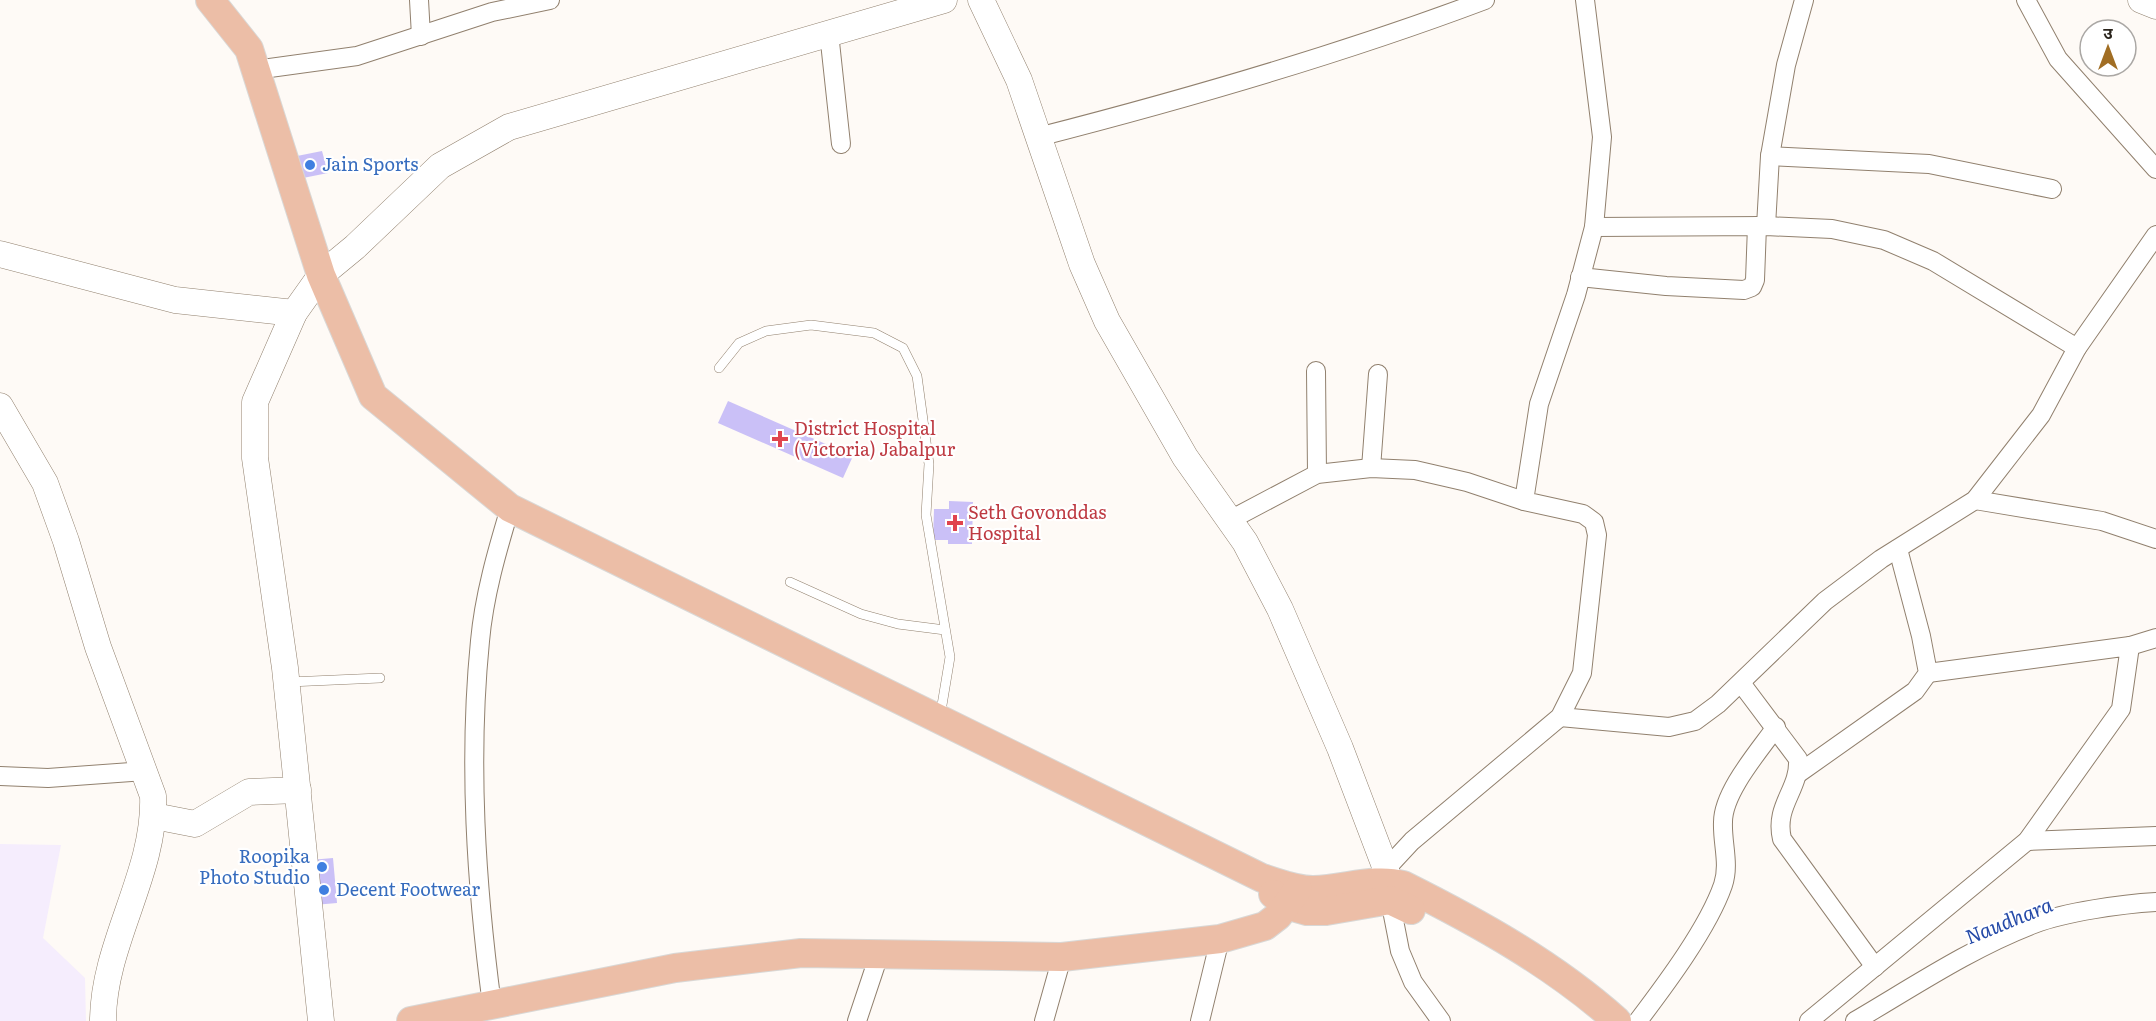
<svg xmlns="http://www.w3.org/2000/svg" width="2156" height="1021" font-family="Literata,'Noto Sans Devanagari',serif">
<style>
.commercial{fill:#f5edfd}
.building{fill:#cac0f7}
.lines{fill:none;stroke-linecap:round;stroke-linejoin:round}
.lane-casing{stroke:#91806e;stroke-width:10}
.street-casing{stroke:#91806e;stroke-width:20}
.secondary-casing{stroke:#91806e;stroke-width:27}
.primary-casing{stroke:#d9d8d6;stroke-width:30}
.lane{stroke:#fff;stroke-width:9}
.street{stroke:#fff;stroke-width:18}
.secondary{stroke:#fff;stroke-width:26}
.primary{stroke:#ecbea7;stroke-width:28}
.shop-dot{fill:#3f7fe0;stroke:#fff;stroke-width:2}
.health-dot{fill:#e0444e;stroke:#fff;stroke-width:2}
.labels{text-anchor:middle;stroke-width:4.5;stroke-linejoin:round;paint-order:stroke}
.shop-label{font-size:18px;fill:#366cbe;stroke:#fff;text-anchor:start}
.health-label{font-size:18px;fill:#be3a42;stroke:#fff;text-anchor:start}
.water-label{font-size:20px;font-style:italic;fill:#254aa8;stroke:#fff}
</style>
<rect width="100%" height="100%" fill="#fefaf6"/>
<path class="commercial" d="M 0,844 L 61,845 L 43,938 L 85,978 L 86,1021 L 0,1021 Z"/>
<g class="building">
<path d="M 322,151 L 328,173 L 298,179 L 292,157 Z"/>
<path d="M 728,401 L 853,456 L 843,478 L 718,423 Z"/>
<path d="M 949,501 L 973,502 L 972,544 L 948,544 L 948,540 L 933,540 L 934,509 L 949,509 Z"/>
<path d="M 333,858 L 337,903 L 314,905 L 310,860 Z"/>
</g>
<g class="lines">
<g class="lane-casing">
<g id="lane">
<path d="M 719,368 L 739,343 L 766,331 L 811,325 L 874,333 L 903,348 L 917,376 L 929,464 L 926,515 L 950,657 L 940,717"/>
<path d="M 790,582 L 861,614 L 898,624 L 945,630"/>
<path d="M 289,682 L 380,678"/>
</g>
</g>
<g class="street-casing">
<g id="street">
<path d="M 419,0 L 421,36"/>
<path d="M 2026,0 L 2058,59 L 2156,169"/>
<path d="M 829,33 L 841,144"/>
<path d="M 255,70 L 357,56 L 492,12 L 550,0"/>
<path d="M 1038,137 C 1190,98 1339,55 1485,0"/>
<path d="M 1770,156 L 1929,164 L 2052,189"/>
<path d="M 1766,226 L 1770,156 L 1786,65 L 1804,0"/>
<path d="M 1594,227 L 1766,226 L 1832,229 L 1884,240 L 1933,261 L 2077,348"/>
<path d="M 1580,277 L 1666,286 L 1744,290 L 1752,287 L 1755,280 L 1757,226"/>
<path d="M 1316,371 L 1317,474"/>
<path d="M 1371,468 L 1378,374"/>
<path d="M 1975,500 L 2102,521 L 2156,539"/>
<path d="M 1230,520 L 1317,474 L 1371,468 L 1415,470 L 1467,482 L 1524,501"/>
<path d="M 2130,646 L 2156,638"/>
<path d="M 1741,683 L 1798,759 C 1800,790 1774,805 1782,839 L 1875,967"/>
<path d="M 1560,717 L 1669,727 L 1695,721 L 1718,704 L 1825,601 L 1881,559 L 1975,500 L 2041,415 L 2077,348 L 2156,235"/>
<path d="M 1799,773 L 1915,691 L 1928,673 L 1921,636 L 1898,549"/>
<path d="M 0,776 L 48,778 L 145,771"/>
<path d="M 2027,841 L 2156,836"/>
<path d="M 1386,869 L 1412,841 L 1560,717 L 1582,673 L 1597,535 L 1594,522 L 1583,514 L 1524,501 L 1539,404 L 1576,295 L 1594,227 L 1602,137 L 1585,0"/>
<path d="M 1390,900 L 1400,951 L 1413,982 L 1441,1021"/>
<path d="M 492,1005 C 476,884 468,762 480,641 C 484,596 497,551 510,508"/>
<path d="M 857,1021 L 880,952"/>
<path d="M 1044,1021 L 1062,957"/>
<path d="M 1200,1021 L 1220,939"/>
<path d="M 1638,1021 C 1666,984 1708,928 1723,885 C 1730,864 1722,843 1723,822 C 1723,792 1759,751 1776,727"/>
<path d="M 1809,1021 L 2027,841 L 2121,709 L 2130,646 L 1928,673"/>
<path d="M 1855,1021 C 1913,987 1971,948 2034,924 C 2065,912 2122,904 2156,902"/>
</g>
</g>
<g class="secondary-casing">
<g id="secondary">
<path d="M 981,0 L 1019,80 L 1082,264 L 1107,321 L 1185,457 L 1245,542 L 1280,609 L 1340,748 L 1386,869 L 1390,900"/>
<path d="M 2141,0 L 2156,6"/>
<path d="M 0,254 L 175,300 L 294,313"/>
<path d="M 0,406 L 45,483 L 66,541 L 98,647 L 153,796 C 156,873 103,943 103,1021"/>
<path d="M 154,816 L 195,824 L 249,792 L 298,790"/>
<path d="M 321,1021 L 285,668 L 255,458 L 255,402 L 294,313 L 321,275 L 355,247 L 440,166 L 509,127 L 944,0"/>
</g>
</g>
<g class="primary-casing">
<g id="primary">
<path d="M 210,0 L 249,49 L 321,275 L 373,396 L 510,508 L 1262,878 C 1279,883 1295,890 1313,890 C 1344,890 1372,877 1403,885 C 1479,923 1553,964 1617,1021"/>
<path d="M 1273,894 L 1286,905 L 1307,911 L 1326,911 L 1390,900 L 1411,910"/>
<path d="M 411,1021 L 675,968 L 801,953 L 1062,957 L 1220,939 L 1265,926 L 1278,916 L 1298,889"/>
</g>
</g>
<use href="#lane" class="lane"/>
<use href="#street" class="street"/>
<use href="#secondary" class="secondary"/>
<use href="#primary" class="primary"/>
</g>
<g class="shop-dot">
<circle cx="310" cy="165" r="6"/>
<circle cx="322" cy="867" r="6"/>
<circle cx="324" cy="890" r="6"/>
</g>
<g class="health-dot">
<path d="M777 430h6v6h6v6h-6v6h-6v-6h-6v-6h6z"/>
<path d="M952 514h6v6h6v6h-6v6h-6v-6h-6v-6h6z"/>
</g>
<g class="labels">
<g class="shop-label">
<text x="322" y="171">Jain Sports</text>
<text x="310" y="863" text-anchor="end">Roopika<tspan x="310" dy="21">Photo Studio</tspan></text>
<text x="336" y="896">Decent Footwear</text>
</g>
<g class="health-label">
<text x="794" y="435">District Hospital<tspan x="794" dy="21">(Victoria) Jabalpur</tspan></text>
<text x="968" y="519">Seth Govonddas<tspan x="968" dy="21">Hospital</tspan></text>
</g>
<g class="water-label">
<text transform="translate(2009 921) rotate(-22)" y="7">Naudhara</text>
</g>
</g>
<g transform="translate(2108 48)"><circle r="28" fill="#ffffff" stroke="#aaa7a4" stroke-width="1.5"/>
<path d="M0-4.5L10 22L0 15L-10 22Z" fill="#a16e24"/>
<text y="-9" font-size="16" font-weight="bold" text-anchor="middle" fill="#2a241c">उ</text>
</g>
</svg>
